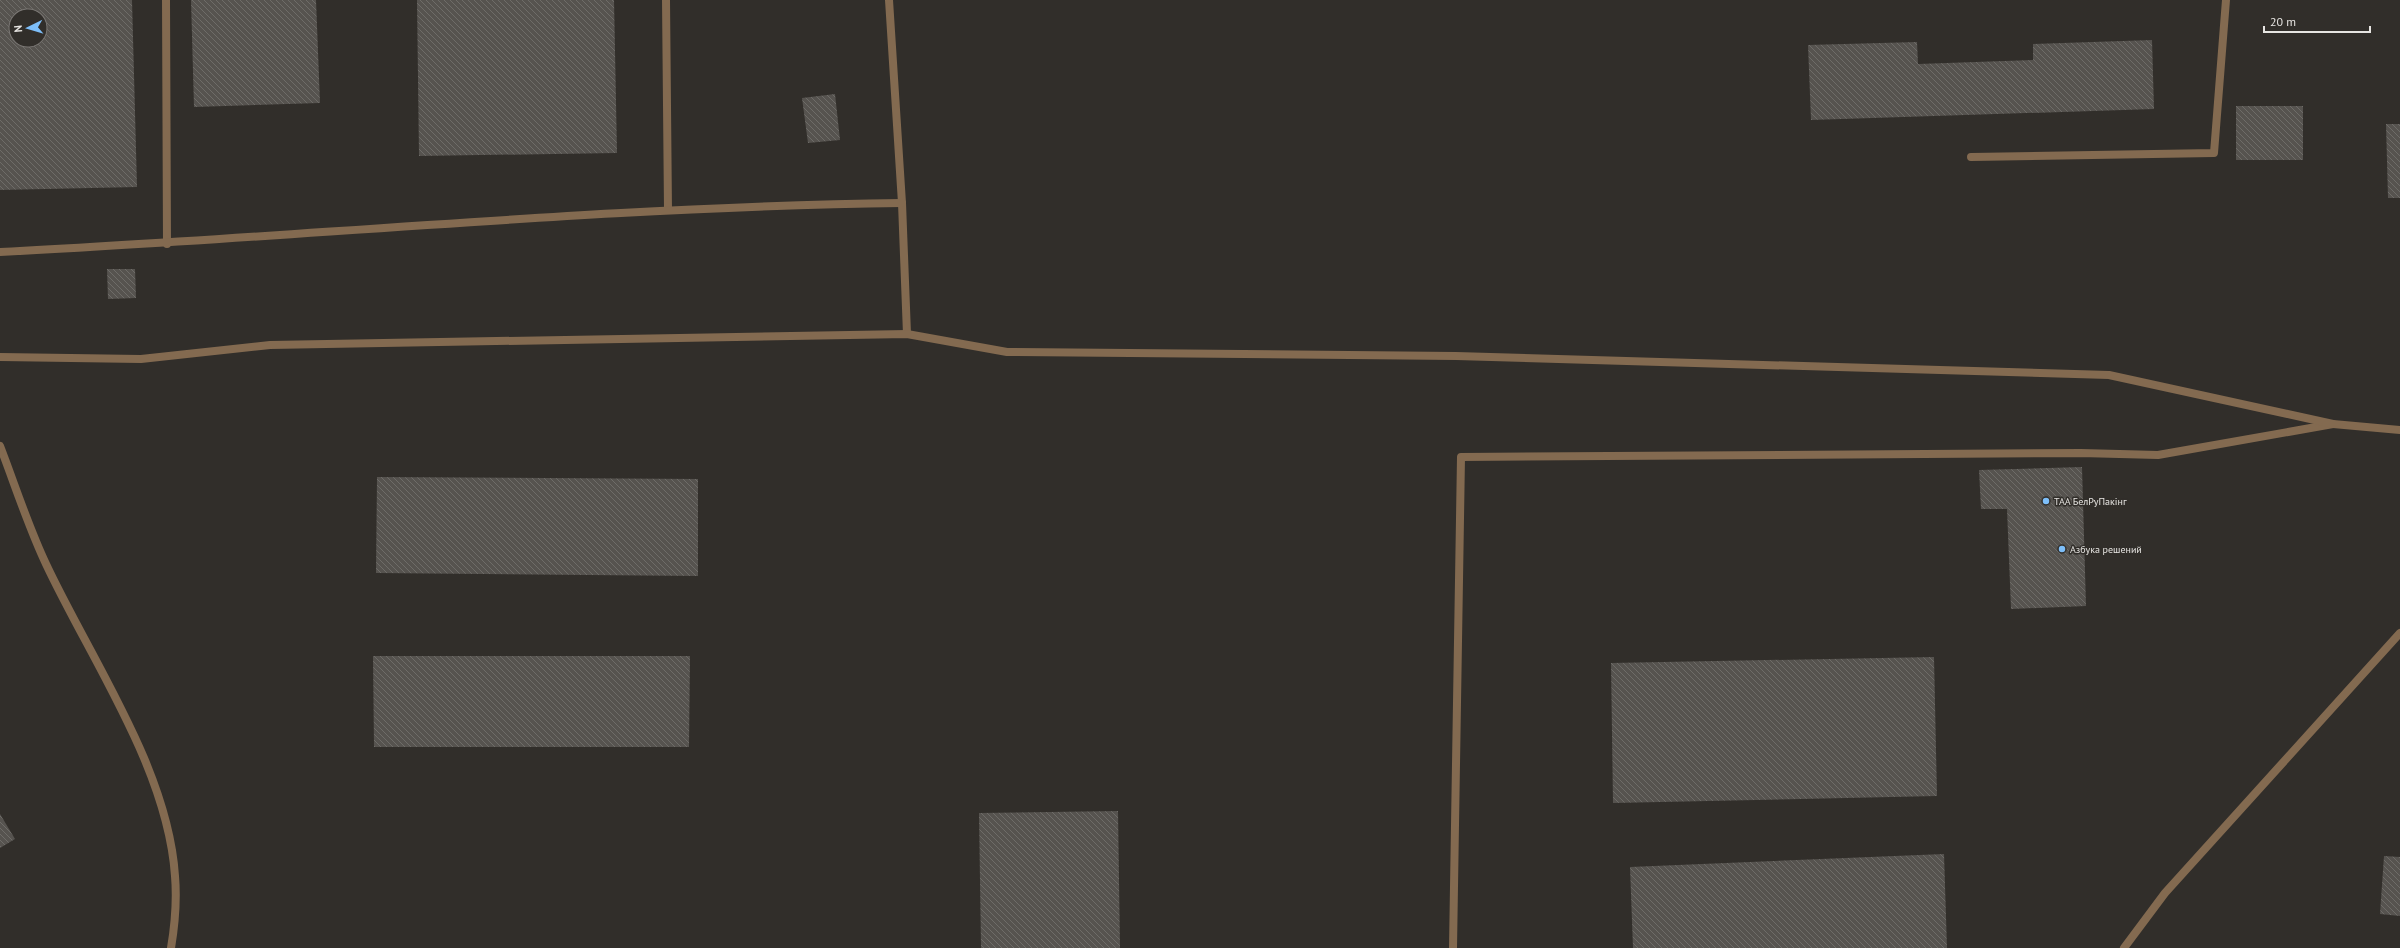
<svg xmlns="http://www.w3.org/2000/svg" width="2400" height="948" font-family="'PT Sans',sans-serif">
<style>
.building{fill:url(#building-back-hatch);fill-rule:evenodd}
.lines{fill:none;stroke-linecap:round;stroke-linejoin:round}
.lane{stroke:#836a50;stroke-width:8}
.street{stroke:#836a50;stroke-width:8}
.poi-dot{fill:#7dbef9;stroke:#312e2a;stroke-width:1.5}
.labels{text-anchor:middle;stroke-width:3;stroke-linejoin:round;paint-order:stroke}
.poi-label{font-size:10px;fill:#e7e5e2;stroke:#312e2a;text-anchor:start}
</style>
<defs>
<pattern id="building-back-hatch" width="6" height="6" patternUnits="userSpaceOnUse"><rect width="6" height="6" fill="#56534f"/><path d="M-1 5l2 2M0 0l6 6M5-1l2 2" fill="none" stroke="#6e6c68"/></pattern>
</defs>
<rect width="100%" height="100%" fill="#312e2a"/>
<g class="building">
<path d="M 0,0 L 132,0 L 137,187 L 0,190 ZM 16,16 L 40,16 L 40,40 L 16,40 Z"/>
<path d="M 191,0 L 316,0 L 320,103 L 194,107 Z"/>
<path d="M 417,0 L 614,0 L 617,153 L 419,156 Z"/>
<path d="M 2152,40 L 2154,109 L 1811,120 L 1808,45 L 1917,42 L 1918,64 L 2033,60 L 2033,44 Z"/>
<path d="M 835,94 L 840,140 L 808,143 L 802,98 Z"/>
<rect x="2236" y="106" width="67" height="54"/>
<path d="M 2386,124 L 2400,124 L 2400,198 L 2388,198 Z"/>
<path d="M 107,269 L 135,269 L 136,298 L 108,299 Z"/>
<path d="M 2082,467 L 2086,606 L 2011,609 L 2007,509 L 1981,509 L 1979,470 Z"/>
<path d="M 377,477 L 698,479 L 698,576 L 376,573 Z"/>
<path d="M 373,656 L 690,656 L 689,747 L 374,747 Z"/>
<path d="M 1934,657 L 1937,796 L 1613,803 L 1611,663 Z"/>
<path d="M 1118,811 L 1120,948 L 981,948 L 979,813 Z"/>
<path d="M 0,814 L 15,839 L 0,848 Z"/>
<path d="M 1944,854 L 1947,948 L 1633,948 L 1630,867 Z"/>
<path d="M 2384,856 L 2400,857 L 2400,916 L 2380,914 Z"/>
</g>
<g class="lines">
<g class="lane">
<path d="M 166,0 L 167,244"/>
<path d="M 666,0 L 668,210"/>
<path d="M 889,0 L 902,203 L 907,334"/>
<path d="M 1971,157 L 2214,153 L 2226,0"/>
<path d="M 0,252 C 301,237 601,207 902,203"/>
<path d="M 0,446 C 15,485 28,526 46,564 C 91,660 168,769 175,876 C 177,900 175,924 171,948"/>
<path d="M 1453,948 L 1461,457 L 2081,453 L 2158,455 L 2333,424"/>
<path d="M 2124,948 L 2165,893 L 2400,633"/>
</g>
<path class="street" d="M 0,357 L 141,359 L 270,345 L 907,334 L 1007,352 L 1456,356 L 2109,375 L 2333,424 L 2400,430"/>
</g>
<g class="poi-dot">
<circle cx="2046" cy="501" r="4"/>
<circle cx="2062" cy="549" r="4"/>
</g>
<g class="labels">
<g class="poi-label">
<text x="2054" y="505">ТАА БелРуПакінг</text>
<text x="2070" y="553">Азбука решений</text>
</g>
</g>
<g transform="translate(28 28) rotate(265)"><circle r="19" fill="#312e2a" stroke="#7a7774"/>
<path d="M0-3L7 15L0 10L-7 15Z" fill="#7dbef9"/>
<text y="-6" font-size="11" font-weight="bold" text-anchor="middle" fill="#e7e5e2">N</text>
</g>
<path d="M2264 26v6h106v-6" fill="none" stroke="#e7e5e2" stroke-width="2"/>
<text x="2270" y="26" font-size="12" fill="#e7e5e2" stroke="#312e2a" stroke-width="3" paint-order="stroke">20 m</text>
</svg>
